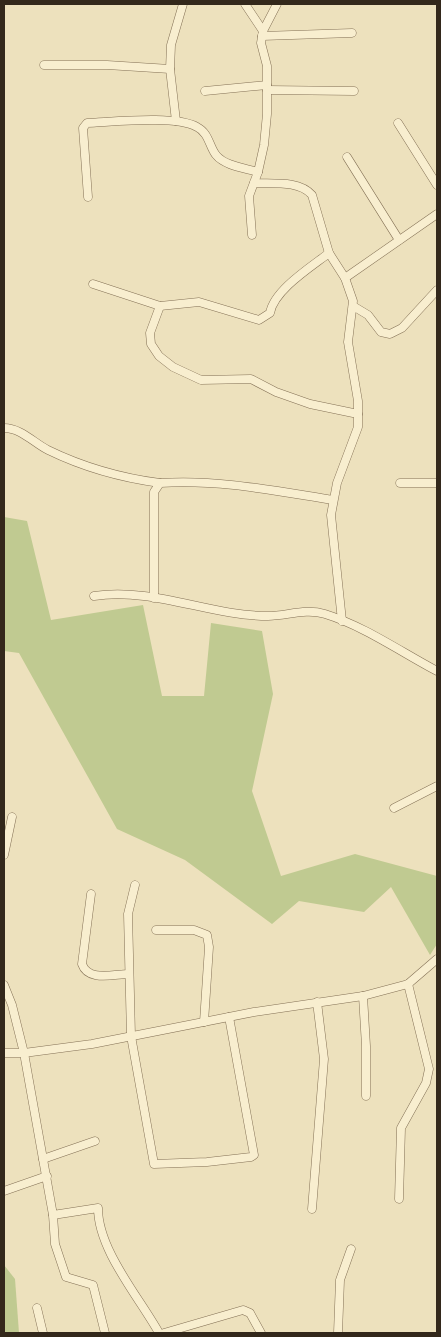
<svg xmlns="http://www.w3.org/2000/svg" width="441" height="1337" font-family="Georgia,serif">
<style>
.green{fill:#c0ca91}
.lines{fill:none;stroke-linecap:round;stroke-linejoin:round}
.street-casing{stroke:#847156;stroke-width:9}
.street{stroke:#f8eecf;stroke-width:8}
</style>
<rect width="100%" height="100%" fill="#ede1bd"/>
<g class="green">
<path d="M 4,517 L 27,521 L 51,620 L 143,605 L 162,696 L 204,696 L 211,623 L 262,631 L 273,694 L 252,791 L 281,876 L 355,854 L 437,876 L 437,944 L 430,955 L 391,887 L 364,912 L 299,901 L 272,924 L 185,860 L 117,829 L 19,653 L 4,651 Z"/>
<path d="M 4,1265 L 15,1279 L 19,1333 L 4,1333 Z"/>
</g>
<g class="lines">
<g class="street-casing">
<g id="street">
<path d="M 245,4 L 263,31"/>
<path d="M 262,36 L 352,33"/>
<path d="M 44,65 L 107,65 L 170,69"/>
<path d="M 267,90 L 354,91"/>
<path d="M 205,91 L 267,85"/>
<path d="M 176,121 L 170,69 L 171,45 L 183,4"/>
<path d="M 398,123 L 437,185"/>
<path d="M 347,157 L 399,240"/>
<path d="M 254,183 C 272,184 299,180 312,195 L 329,253 L 345,278 L 353,301 L 348,342 L 358,401 L 358,427 L 337,483 L 331,515 L 342,621"/>
<path d="M 88,197 L 83,128 L 87,123 C 113,122 176,115 197,127 C 209,133 209,146 216,155 C 225,166 245,168 258,172"/>
<path d="M 252,235 L 249,196 L 258,172 L 264,145 L 267,114 L 267,66 L 261,43 L 263,31 L 277,4"/>
<path d="M 345,278 L 437,214"/>
<path d="M 93,284 L 160,306 L 199,302 L 259,320 L 270,313 C 274,290 311,267 329,253"/>
<path d="M 160,306 L 150,333 L 151,344 L 159,356 L 173,367 L 201,380 L 251,379 L 276,392 L 310,404 L 358,414"/>
<path d="M 353,306 L 368,315 L 381,332 L 390,334 L 402,328 L 437,290"/>
<path d="M 4,428 C 21,428 34,443 48,450 C 83,467 122,478 160,483"/>
<path d="M 400,483 L 437,483"/>
<path d="M 94,596 C 153,587 210,616 268,616 C 287,616 305,608 325,614 C 364,626 401,652 437,671"/>
<path d="M 154,598 L 154,492 L 160,483 C 218,479 276,491 333,500"/>
<path d="M 394,808 L 437,786"/>
<path d="M 4,855 L 12,817"/>
<path d="M 135,885 L 128,914 L 131,1036 L 154,1164 L 207,1162 L 251,1157 L 254,1155 L 229,1017"/>
<path d="M 91,894 L 82,964 C 88,982 114,974 129,974"/>
<path d="M 156,930 L 194,930 L 207,935 L 209,947 L 204,1022"/>
<path d="M 4,985 L 12,1005 L 24,1053 L 53,1215 L 98,1208 C 98,1250 139,1297 159,1333"/>
<path d="M 363,996 L 366,1046 L 366,1096"/>
<path d="M 4,1053 L 24,1053 L 92,1044 L 254,1012 L 363,996 L 408,984 L 437,959"/>
<path d="M 43,1159 L 95,1141"/>
<path d="M 4,1191 L 47,1176"/>
<path d="M 399,1199 L 401,1128 L 426,1083 L 429,1069 L 408,984"/>
<path d="M 312,1209 L 324,1059 L 317,1002"/>
<path d="M 53,1215 L 55,1244 L 66,1277 L 93,1285 L 105,1333"/>
<path d="M 37,1308 L 43,1333"/>
<path d="M 164,1333 L 243,1310 L 250,1313 L 261,1333"/>
<path d="M 338,1333 L 340,1280 L 351,1249"/>
</g>
</g>
<use href="#street" class="street"/>
</g>
<rect width="441" height="1337" fill="none" stroke="#33281b" stroke-width="10"/>
</svg>
